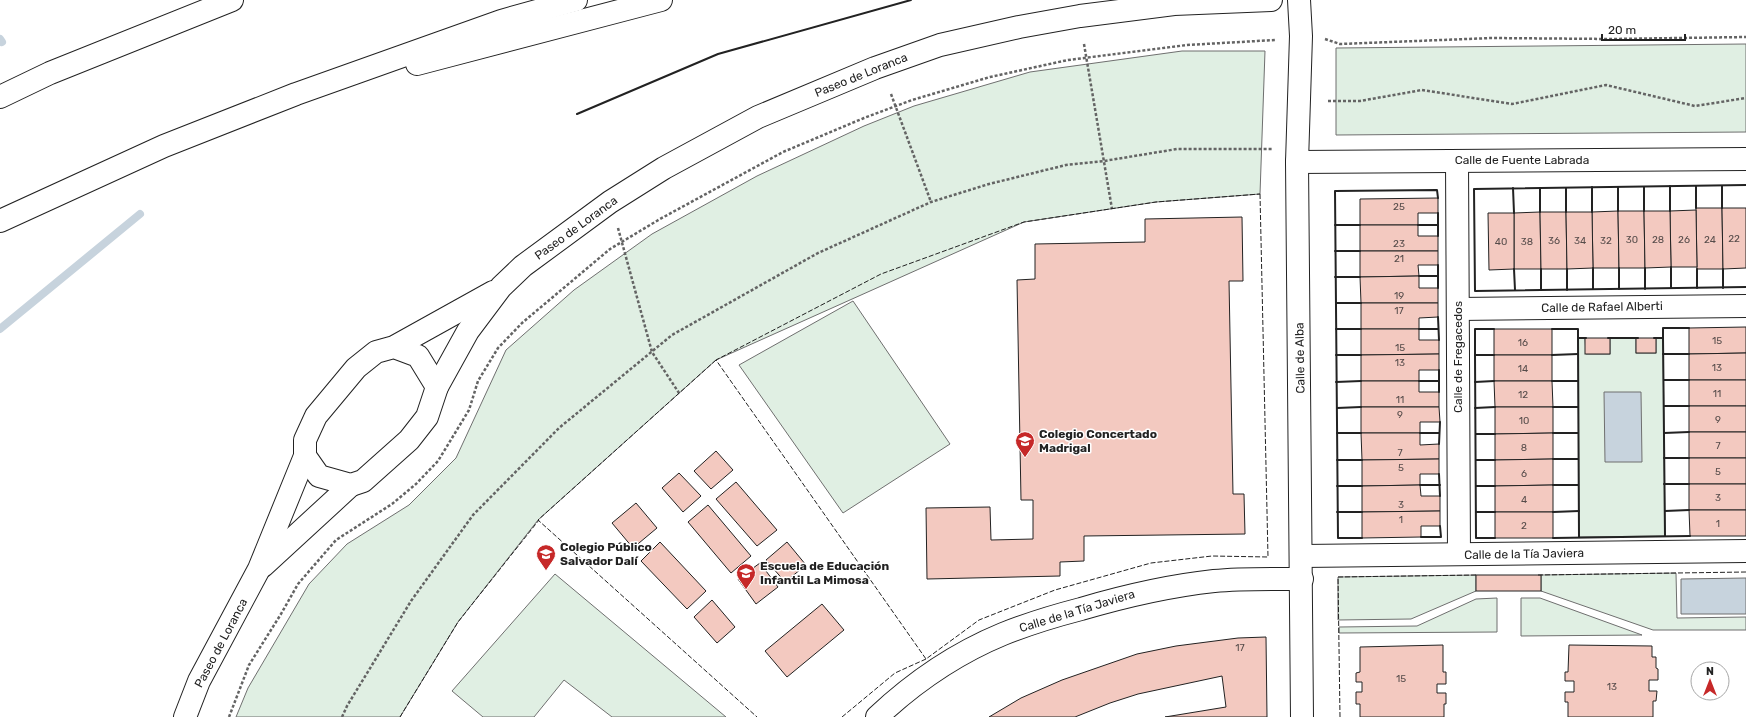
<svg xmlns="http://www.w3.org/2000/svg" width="1746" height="717" font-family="Rubik,sans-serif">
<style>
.green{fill:#e0efe3;stroke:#6f6f6f}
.water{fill:#c7d3dd;stroke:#6f6f6f}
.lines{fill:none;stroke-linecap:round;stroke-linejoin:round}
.stream{stroke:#c7d3dd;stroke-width:8}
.building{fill:#f3c9c0;stroke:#222}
.minor-casing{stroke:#222;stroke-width:24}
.highway-casing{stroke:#222;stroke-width:24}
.path{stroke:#646464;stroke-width:2.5;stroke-dasharray:3 2;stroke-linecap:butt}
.minor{stroke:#fff;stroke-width:22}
.highway{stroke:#fff;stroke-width:22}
.fence{stroke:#222;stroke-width:1;stroke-dasharray:5 2;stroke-linecap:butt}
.wall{stroke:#222;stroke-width:2}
.labels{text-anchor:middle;stroke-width:3;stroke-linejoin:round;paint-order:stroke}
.number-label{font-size:10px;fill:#564c4a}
.street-label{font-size:12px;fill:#222;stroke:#fff}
.poi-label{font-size:12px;font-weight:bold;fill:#222;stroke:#fff;text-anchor:start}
</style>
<rect width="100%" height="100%" fill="#fff"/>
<g class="green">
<path d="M 1746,44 L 1746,132 L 1336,135 L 1336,48 Z"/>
<path d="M 1182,51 L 1265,51 L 1260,194 L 1156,202 L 1024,222 L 716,360 L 538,520 L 458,622 L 400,717 L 236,717 L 248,688 L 309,584 L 347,544 L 409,505 L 456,458 L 506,350 L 574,290 L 652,234 L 757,176 L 864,126 L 914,106 L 1030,72 Z"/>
<path d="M 853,301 L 950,444 L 843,513 L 739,365 Z"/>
<path d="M 1578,338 L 1585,338 L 1586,354 L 1610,354 L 1610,338 L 1636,338 L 1636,353 L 1656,353 L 1656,338 L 1663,338 L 1665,536 L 1579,537 Z"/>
<path d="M 1676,573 L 1677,618 L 1746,617 L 1746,630 L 1653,630 L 1541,591 L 1541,575 Z"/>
<path d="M 555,574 L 726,717 L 612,717 L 564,680 L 534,717 L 483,717 L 452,691 Z"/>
<path d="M 1476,575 L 1476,591 L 1411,619 L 1338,620 L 1338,577 Z"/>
<path d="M 1497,598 L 1497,632 L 1339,633 L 1339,627 L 1417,626 L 1476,599 Z"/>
<path d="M 1521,598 L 1540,598 L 1642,635 L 1521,636 Z"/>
</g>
<g class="water">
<path d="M 1604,392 L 1641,392 L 1642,462 L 1605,462 Z"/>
<path d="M 1746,578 L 1746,614 L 1681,614 L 1681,579 Z"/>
</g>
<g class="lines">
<g class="stream">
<path d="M 0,39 L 2,42"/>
<path d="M 0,329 L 140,214"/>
</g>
</g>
<g class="building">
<path d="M 1438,198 L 1438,213 L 1418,213 L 1418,225 L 1360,225 L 1360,199 Z"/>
<path d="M 1696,208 L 1722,208 L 1723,269 L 1697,269 Z"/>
<path d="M 1722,208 L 1746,208 L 1746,268 L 1723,269 Z"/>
<path d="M 1696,210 L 1697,267 L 1671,267 L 1670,211 Z"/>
<path d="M 1618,211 L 1619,268 L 1593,268 L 1592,212 Z"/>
<path d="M 1618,211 L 1644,211 L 1645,268 L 1619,268 Z"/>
<path d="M 1644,211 L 1670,211 L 1671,267 L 1645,268 Z"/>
<path d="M 1540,212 L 1541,269 L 1514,269 L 1514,213 Z"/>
<path d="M 1540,212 L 1566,212 L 1567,269 L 1541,269 Z"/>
<path d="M 1566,212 L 1592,212 L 1593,268 L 1567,269 Z"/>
<path d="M 1488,213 L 1514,213 L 1514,269 L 1489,270 Z"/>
<path d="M 1242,217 L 1243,281 L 1229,281 L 1233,494 L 1244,494 L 1245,534 L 1084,536 L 1084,561 L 1060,562 L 1060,576 L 927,579 L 926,508 L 990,507 L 991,540 L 1033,539 L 1033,500 L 1021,500 L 1017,280 L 1035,279 L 1035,244 L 1145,242 L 1145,219 Z"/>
<path d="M 1360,225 L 1418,225 L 1418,236 L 1438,236 L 1438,251 L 1360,251 Z"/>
<path d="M 1360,251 L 1438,251 L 1438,265 L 1418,265 L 1419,276 L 1360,277 Z"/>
<path d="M 1419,276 L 1419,288 L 1438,288 L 1438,303 L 1361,303 L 1360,277 Z"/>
<path d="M 1361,303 L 1438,303 L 1438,317 L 1419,318 L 1419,329 L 1361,329 Z"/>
<path d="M 1746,327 L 1746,353 L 1689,354 L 1689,328 Z"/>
<path d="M 1361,329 L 1419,329 L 1419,340 L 1439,340 L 1439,354 L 1361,355 Z"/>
<rect x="1494" y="329" width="58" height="26"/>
<rect x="1585" y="338" width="25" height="16"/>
<rect x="1636" y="338" width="20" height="15"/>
<path d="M 1746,353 L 1746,380 L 1689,380 L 1689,354 Z"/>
<path d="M 1439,354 L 1439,370 L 1419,370 L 1419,381 L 1361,381 L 1361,355 Z"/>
<rect x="1494" y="355" width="58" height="26"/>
<rect x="1689" y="380" width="57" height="26"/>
<path d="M 1361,381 L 1419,381 L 1419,392 L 1439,392 L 1439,407 L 1361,407 Z"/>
<path d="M 1494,381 L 1552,381 L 1553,407 L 1495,407 Z"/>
<rect x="1689" y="406" width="57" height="26"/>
<path d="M 1361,407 L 1439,407 L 1440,422 L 1420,422 L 1420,433 L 1361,433 Z"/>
<path d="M 1495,407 L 1553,407 L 1553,433 L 1495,434 Z"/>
<rect x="1689" y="432" width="57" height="26"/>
<path d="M 1361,433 L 1420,433 L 1420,445 L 1439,444 L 1439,459 L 1362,460 Z"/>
<path d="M 1553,433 L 1553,459 L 1495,460 L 1495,434 Z"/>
<path d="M 716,451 L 733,470 L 711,489 L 694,471 Z"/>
<rect x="1689" y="458" width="57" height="26"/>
<path d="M 1439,459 L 1439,474 L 1420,474 L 1420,485 L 1362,486 L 1362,460 Z"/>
<path d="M 1553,459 L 1553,485 L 1495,486 L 1495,460 Z"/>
<path d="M 679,473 L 701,496 L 683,512 L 662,488 Z"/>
<path d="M 736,482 L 777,530 L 757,546 L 716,499 Z"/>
<rect x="1689" y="484" width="57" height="26"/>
<path d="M 1420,485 L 1421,496 L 1440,496 L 1440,511 L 1362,512 L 1362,486 Z"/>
<path d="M 1553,485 L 1553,512 L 1495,512 L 1495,486 Z"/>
<path d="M 636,503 L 657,528 L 633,548 L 612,523 Z"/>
<path d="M 708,505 L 751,556 L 731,573 L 688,522 Z"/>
<path d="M 1689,510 L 1746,510 L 1746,536 L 1690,536 Z"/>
<path d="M 1440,511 L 1440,526 L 1421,526 L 1421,537 L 1362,538 L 1362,512 Z"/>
<rect x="1495" y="512" width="58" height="26"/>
<path d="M 660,542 L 706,591 L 687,609 L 641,561 Z"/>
<path d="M 787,542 L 806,565 L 785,582 L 766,560 Z"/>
<path d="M 760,563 L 778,587 L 756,604 L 738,579 Z"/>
<rect x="1476" y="575" width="65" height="16"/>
<path d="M 712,600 L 735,627 L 717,643 L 694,617 Z"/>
<path d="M 822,604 L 844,630 L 787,677 L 765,651 Z"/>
<path d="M 1266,637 L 1267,717 L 1165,717 L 1226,707 L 1222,676 L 1138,694 L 1110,703 L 1075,717 L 989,717 L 1021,698 L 1062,680 L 1137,654 L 1176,646 L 1238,638 Z"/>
<path d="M 1443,645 L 1443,672 L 1446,672 L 1446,684 L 1437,684 L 1437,693 L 1446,693 L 1446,704 L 1444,704 L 1444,717 L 1360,717 L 1360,704 L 1356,704 L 1356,692 L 1362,692 L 1362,682 L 1356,682 L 1356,673 L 1360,672 L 1360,647 Z"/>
<path d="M 1569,645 L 1652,646 L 1652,657 L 1656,657 L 1656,668 L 1658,669 L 1658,680 L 1649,680 L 1649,691 L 1657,691 L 1656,701 L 1653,701 L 1653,717 L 1568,717 L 1568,702 L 1565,702 L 1565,692 L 1574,692 L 1574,681 L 1565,681 L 1565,672 L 1568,672 Z"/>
</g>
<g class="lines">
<g class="minor-casing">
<g id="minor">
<path d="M 1299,0 L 1301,36 L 1297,162 L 1302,717"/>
<path d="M 1457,161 L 1459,554"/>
<path d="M 1297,162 L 1746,159"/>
<path d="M 1458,309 L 1746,306"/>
<path d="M 394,347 L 418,356 L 437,387 L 427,417 L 409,440 L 363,481 L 351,485 L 319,476 L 305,456 L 305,440 L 316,416 L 356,368 L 376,352 L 394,347 L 493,292"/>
<path d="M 437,387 L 468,331 L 501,287 L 523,266 L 610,202 L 664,168 L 758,117 L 875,68 L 940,45 L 1019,27 L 1080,16 L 1174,4 L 1271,0"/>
<path d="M 1302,556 L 1746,551"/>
<path d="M 263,566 L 351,485"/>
<path d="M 185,717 L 199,681 L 259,569 L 305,456"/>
<path d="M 877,717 C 913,683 957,653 1003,634 C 1028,624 1054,616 1081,609 C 1125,596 1168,586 1214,581 C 1243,578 1273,579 1302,579"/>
</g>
</g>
<g class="highway-casing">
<g id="highway">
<path d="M 417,64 L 661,0"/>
<path d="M 0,97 L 50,73 L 232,0"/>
<path d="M 0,221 L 164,146 L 296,94 L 501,21 L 576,0"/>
</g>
</g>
<g class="path">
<path d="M 1325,39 L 1340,44 L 1492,38 L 1612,39 L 1746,37"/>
<path d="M 1084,44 L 1112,209"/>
<path d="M 891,94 L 931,202"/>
<path d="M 1328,101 L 1360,101 L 1422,90 L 1512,104 L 1606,85 L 1695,106 L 1746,98"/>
<path d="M 618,228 L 652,352 L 679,393"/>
<path d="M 229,717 L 249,665 L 281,614 L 298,584 L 336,540 L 392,504 L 416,484 L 438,461 L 469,410 L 478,381 L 498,348 L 522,323 L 610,249 L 660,219 L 783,152 L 864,118 L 912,100 L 990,77 L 1068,60 L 1187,45 L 1275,40"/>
<path d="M 342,717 L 347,706 L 411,601 L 473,515 L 559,428 L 672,335 L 818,253 L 931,202 L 989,184 L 1066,165 L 1104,161 L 1177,149 L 1273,149"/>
</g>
<use href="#minor" class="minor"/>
<use href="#highway" class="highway"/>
<g class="fence">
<path d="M 1260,194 L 1268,557 L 1212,556 L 1151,563 L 1055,590 L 979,620 L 926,659 L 716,360 L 881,274 L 1024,222 L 1156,202 Z"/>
<path d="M 716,360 L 538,520 L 757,717"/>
<path d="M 1538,575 L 1746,572"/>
<path d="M 400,717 L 458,622 L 539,520"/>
<path d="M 842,717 L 895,673 L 926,659 L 925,658"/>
<path d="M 1340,717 L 1338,577 L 1478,575"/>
</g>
<g class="wall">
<path d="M 577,114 L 718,54 L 911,0"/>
<path d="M 1746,185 L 1474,189 L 1475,291 L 1746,287"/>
<path d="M 1670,186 L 1670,211"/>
<path d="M 1696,186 L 1696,208"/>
<path d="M 1722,186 L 1722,208"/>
<path d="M 1592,187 L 1592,212"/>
<path d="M 1618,187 L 1618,211"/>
<path d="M 1644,187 L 1644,211"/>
<path d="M 1513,188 L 1514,213"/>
<path d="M 1540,188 L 1540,212"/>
<path d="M 1566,188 L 1566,212"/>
<path d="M 1438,213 L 1438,236"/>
<path d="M 1335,225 L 1360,225"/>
<path d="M 1418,225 L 1438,225"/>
<path d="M 1335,251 L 1360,251"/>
<path d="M 1438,265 L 1438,288"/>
<path d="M 1671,267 L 1671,288"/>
<path d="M 1593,268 L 1593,289"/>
<path d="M 1619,268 L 1619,289"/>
<path d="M 1645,268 L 1645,289"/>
<path d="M 1514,269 L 1515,290"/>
<path d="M 1541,269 L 1541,290"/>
<path d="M 1567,269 L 1567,290"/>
<path d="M 1697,269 L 1697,288"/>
<path d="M 1723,269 L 1723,288"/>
<path d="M 1419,276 L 1438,276"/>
<path d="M 1335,277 L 1360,277"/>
<path d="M 1336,303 L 1361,303"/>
<path d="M 1438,317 L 1439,340"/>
<path d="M 1336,329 L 1361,329"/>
<path d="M 1419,329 L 1438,329"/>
<path d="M 1494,329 L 1475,329 L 1475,355 L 1476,538 L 1495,538"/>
<path d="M 1552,329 L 1578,329 L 1578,338 L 1586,338"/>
<path d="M 1578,338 L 1579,537"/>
<path d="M 1608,338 L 1638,338"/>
<path d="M 1654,338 L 1663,338 L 1663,328 L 1689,328"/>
<path d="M 1663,338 L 1665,536"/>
<path d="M 1663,354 L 1689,354"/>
<path d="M 1336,355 L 1361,355"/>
<path d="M 1475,355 L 1494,355"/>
<path d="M 1552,355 L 1578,354"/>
<path d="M 1439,370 L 1439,392"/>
<path d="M 1664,380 L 1689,380"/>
<path d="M 1419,381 L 1439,381"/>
<path d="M 1552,381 L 1578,381"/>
<path d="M 1336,382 L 1361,381"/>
<path d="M 1475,382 L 1494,381"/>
<path d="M 1664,406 L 1689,406"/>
<path d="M 1553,407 L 1578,407"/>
<path d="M 1337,408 L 1361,407"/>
<path d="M 1475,408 L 1495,407"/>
<path d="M 1337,433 L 1361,433"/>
<path d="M 1420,433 L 1439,433"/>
<path d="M 1553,433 L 1578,433"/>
<path d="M 1664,433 L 1689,432"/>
<path d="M 1476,434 L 1495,434"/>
<path d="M 1439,444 L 1440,422"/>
<path d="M 1664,458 L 1689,458"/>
<path d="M 1553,459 L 1578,459"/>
<path d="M 1337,460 L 1362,460"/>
<path d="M 1476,460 L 1495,460"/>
<path d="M 1439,474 L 1440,496"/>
<path d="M 1664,484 L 1689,484"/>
<path d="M 1420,485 L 1440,485"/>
<path d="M 1553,485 L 1578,485"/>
<path d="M 1337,486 L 1362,486"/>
<path d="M 1476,486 L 1495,486"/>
<path d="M 1665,511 L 1689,510"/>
<path d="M 1337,512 L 1362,512"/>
<path d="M 1476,512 L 1495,512"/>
<path d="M 1553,512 L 1579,511"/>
<path d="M 1421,537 L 1441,537 L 1440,526"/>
<path d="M 1362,538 L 1338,538 L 1335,191 L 1437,190 L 1438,198"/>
<path d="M 1553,538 L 1690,536"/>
</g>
</g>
<defs>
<g id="school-pin" transform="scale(1)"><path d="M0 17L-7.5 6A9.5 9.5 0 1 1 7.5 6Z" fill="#c62828" stroke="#fff"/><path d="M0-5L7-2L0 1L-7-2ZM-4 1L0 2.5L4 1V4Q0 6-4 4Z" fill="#fff"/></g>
</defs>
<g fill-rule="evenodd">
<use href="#school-pin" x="1025" y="441"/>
<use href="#school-pin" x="546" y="554"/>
<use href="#school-pin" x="746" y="573"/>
</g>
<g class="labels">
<g class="number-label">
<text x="1399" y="210">25</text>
<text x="1734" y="242">22</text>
<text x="1632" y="243">30</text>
<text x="1658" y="243">28</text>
<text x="1684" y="243">26</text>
<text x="1710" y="243">24</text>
<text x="1554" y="244">36</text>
<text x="1580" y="244">34</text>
<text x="1606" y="244">32</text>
<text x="1501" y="245">40</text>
<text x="1527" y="245">38</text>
<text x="1399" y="247">23</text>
<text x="1399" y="262">21</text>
<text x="1399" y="299">19</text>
<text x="1399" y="314">17</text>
<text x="1717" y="344">15</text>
<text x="1523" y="346">16</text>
<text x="1400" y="351">15</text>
<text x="1400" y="366">13</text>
<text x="1717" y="371">13</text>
<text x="1523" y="372">14</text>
<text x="1717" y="397">11</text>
<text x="1523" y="398">12</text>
<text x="1400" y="403">11</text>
<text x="1400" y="418">9</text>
<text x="1718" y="423">9</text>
<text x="1524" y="424">10</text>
<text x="1718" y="449">7</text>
<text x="1524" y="451">8</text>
<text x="1400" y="456">7</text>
<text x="1401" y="471">5</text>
<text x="1718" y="475">5</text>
<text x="1524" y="477">6</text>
<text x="1718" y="501">3</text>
<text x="1524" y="503">4</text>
<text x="1401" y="508">3</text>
<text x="1401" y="523">1</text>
<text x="1718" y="527">1</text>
<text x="1524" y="529">2</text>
<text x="1240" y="651">17</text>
<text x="1401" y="682">15</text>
<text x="1612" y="690">13</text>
</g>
<g class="street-label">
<text transform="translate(861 75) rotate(-22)" y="4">Paseo de Loranca</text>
<text x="1522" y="164">Calle de Fuente Labrada</text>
<text transform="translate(576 228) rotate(-36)" y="4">Paseo de Loranca</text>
<text transform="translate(1602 307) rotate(-1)" y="4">Calle de Rafael Alberti</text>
<text transform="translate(1458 357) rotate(-90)" y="4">Calle de Fregacedos</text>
<text transform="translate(1300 358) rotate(-91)" y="4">Calle de Alba</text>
<text transform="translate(1524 554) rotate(-1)" y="4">Calle de la Tía Javiera</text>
<text transform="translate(1077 611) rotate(-17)" y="4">Calle de la Tía Javiera</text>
<text transform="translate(221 643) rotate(-62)" y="4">Paseo de Loranca</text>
</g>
<g class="poi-label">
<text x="1039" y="438">Colegio Concertado<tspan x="1039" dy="14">Madrigal</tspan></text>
<text x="560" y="551">Colegio Público<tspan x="560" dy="14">Salvador Dalí</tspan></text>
<text x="760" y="570">Escuela de Educación<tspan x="760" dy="14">Infantil La Mimosa</tspan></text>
</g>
</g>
<g transform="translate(1710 681)"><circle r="19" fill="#ffffff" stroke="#a7a7a7"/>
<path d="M0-3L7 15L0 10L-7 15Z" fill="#c62828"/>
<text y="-6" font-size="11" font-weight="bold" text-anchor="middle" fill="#222222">N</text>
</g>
<path d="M1602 34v6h83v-6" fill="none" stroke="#222222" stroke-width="2"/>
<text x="1608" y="34" font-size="12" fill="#222222" stroke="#ffffff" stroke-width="3" paint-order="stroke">20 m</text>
</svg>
